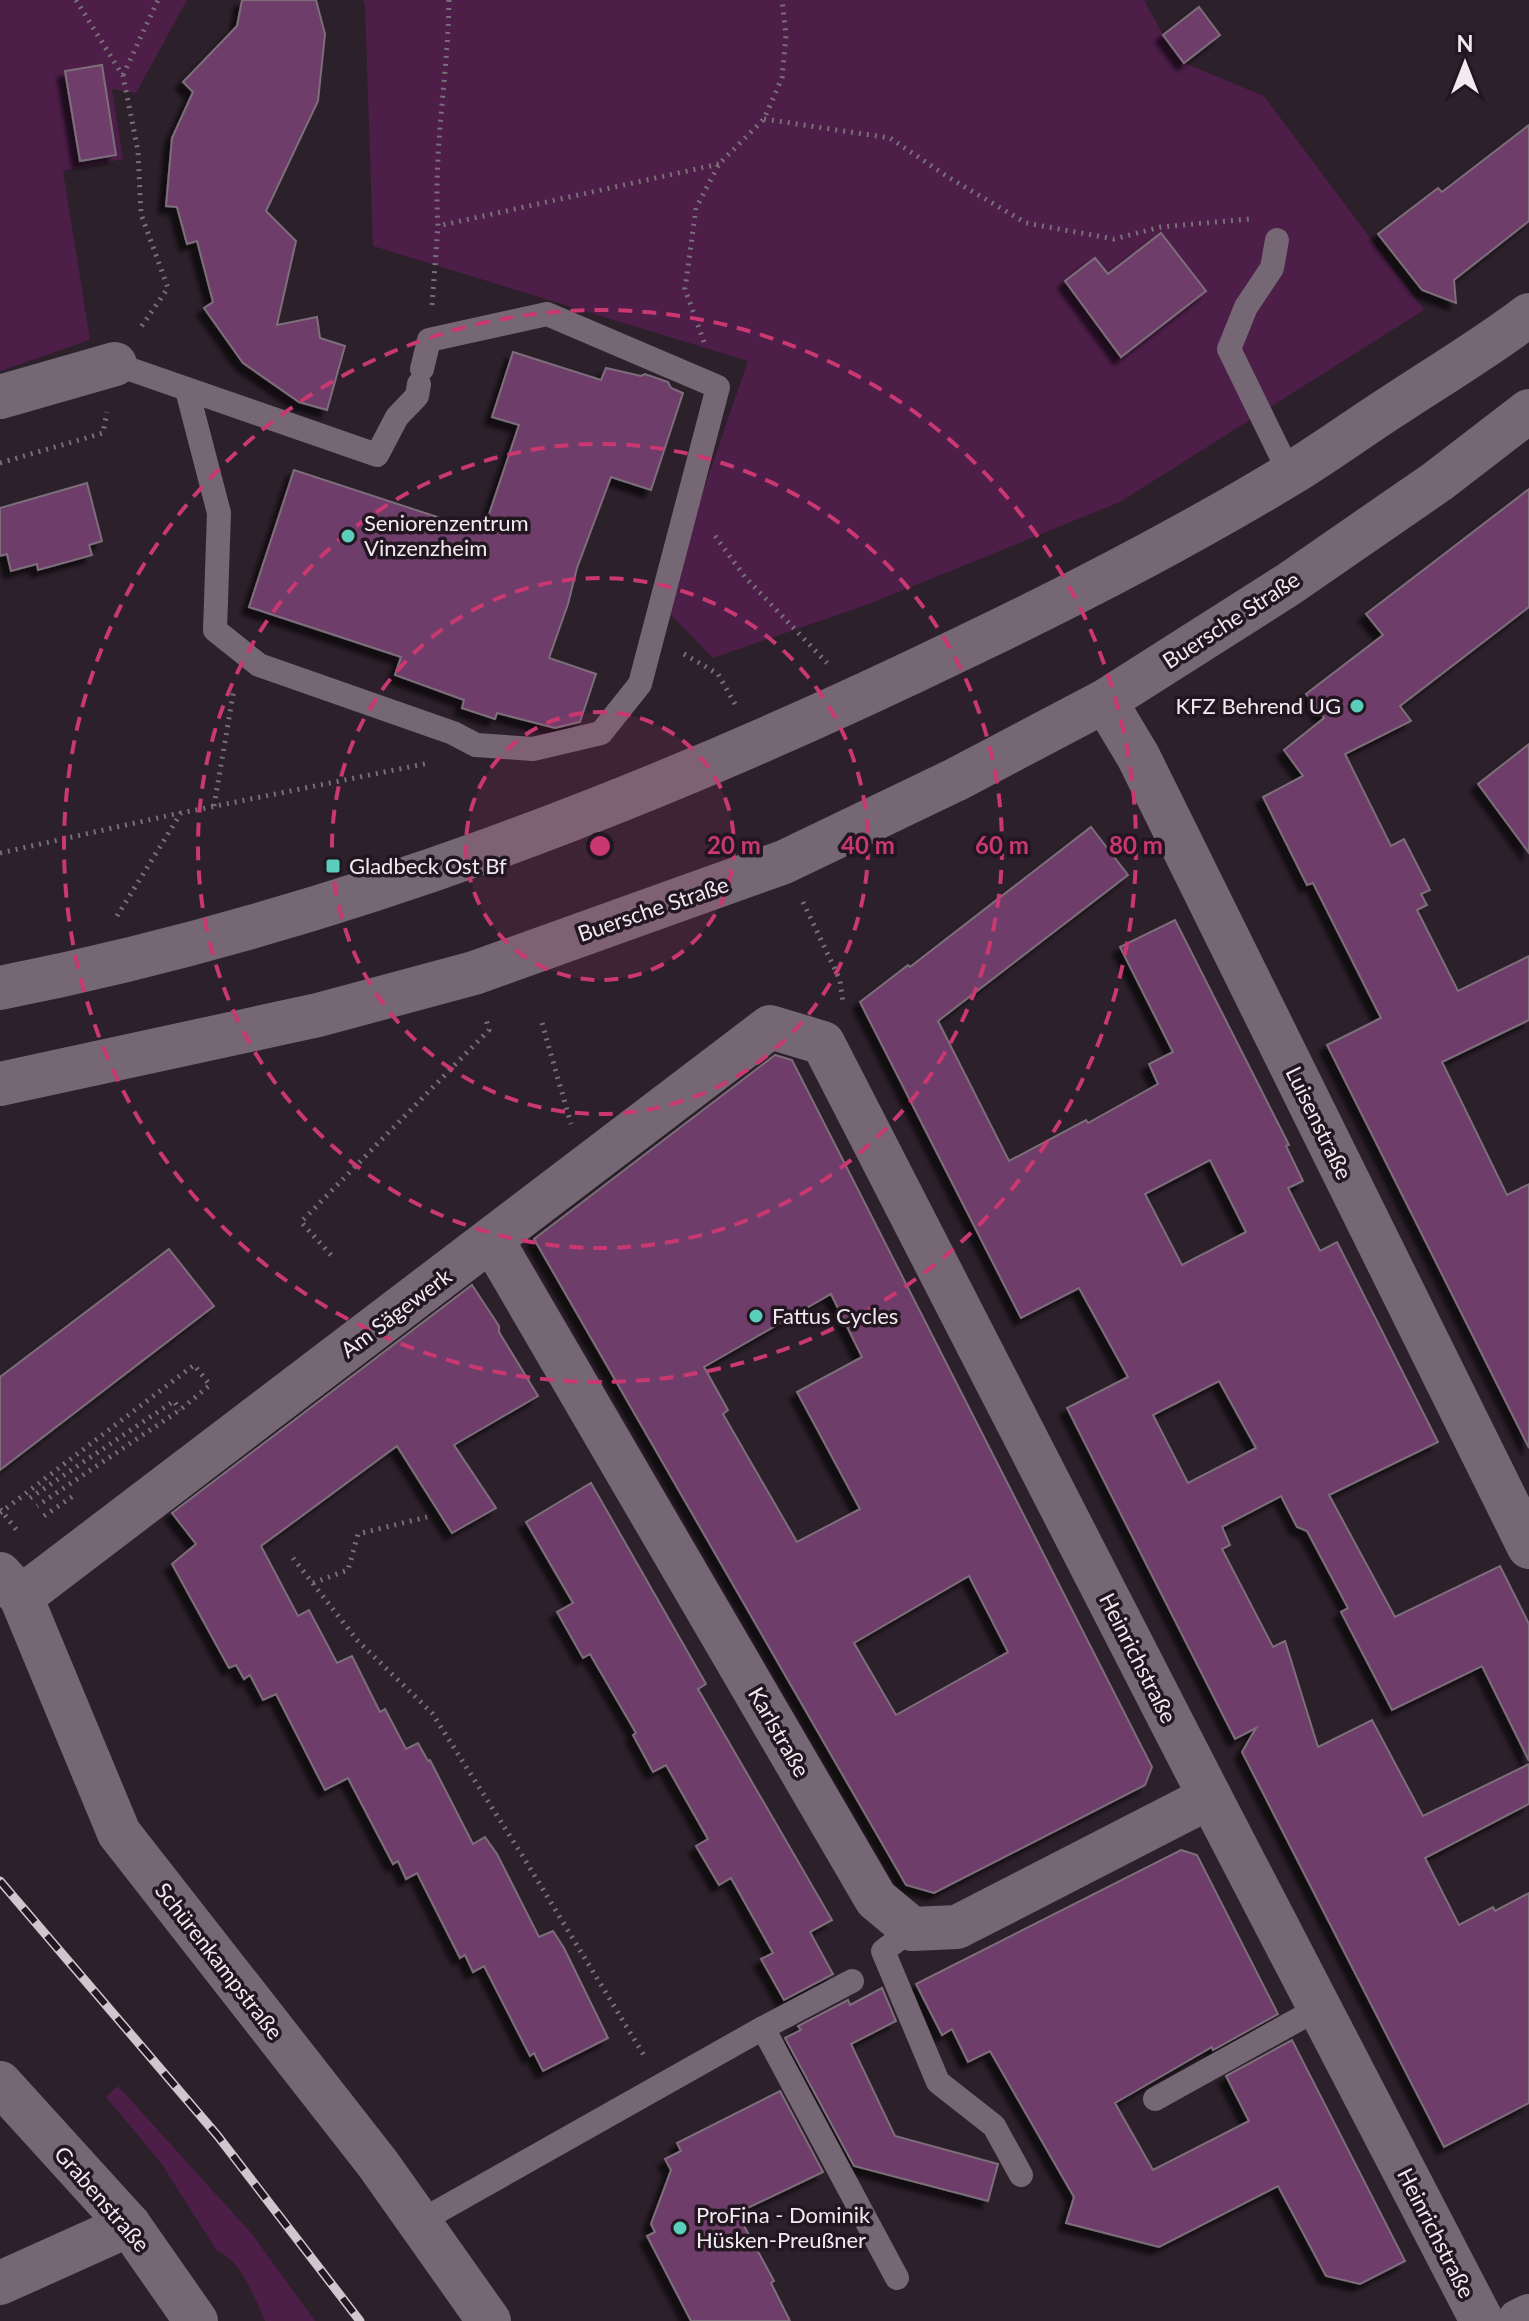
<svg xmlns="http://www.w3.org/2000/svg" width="1529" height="2321" font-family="Lato,sans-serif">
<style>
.green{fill:#4c1e48}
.building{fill:#6e3d69;stroke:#7c6e7a;stroke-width:2;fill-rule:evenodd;filter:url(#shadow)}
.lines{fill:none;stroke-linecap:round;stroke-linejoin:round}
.path{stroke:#796f77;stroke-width:5;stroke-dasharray:2 6;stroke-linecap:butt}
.lane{stroke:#756773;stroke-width:24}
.street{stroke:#756773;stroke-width:44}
.secondary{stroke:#756773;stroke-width:44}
.rail-casing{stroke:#d0c7ce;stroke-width:9}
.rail{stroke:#221720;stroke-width:6;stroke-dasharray:18;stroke-linecap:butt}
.ring{fill:none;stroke:#c93871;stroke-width:4;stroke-dasharray:14 10}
.poi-dot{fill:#5bcebb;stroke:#221720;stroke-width:3}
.labels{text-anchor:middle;stroke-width:7;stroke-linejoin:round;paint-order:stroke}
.poi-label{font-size:22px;fill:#f2eaf0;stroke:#221720;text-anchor:start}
.street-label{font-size:22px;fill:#f2eaf0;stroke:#221720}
.centre{fill:#c93871;stroke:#221720;stroke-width:4}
.ring-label{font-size:24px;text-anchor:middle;font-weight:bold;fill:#c93871;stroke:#221720;stroke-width:7;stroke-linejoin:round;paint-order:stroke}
</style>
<defs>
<filter id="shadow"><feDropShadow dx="-7" dy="7" stdDeviation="2" flood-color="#0009"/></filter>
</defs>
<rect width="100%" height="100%" fill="#2c202a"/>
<g class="green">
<path d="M 0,0 L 187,0 L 136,93 L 112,89 L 123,159 L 63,171 L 90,340 L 0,371 Z"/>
<path d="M 363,0 L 1144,0 L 1163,35 L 1184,63 L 1264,96 L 1424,310 L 1120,502 L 869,604 L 713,658 L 663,607 L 748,361 L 373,246 L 365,4 Z"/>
<path d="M 118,2086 L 252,2234 L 315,2321 L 265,2321 C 253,2296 243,2262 217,2251 L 161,2163 L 106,2097 Z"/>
</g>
<g class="building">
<path d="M 242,0 L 316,0 L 325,34 L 318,101 L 266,211 L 296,241 L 277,325 L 317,317 L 320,338 L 345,346 L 327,410 L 299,402 L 243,363 L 204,308 L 213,302 L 197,241 L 187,244 L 177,207 L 166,206 L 172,138 L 193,92 L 183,82 L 237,26 Z"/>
<path d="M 1199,7 L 1220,35 L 1184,63 L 1163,35 Z"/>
<path d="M 102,65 L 116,155 L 80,161 L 65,71 Z"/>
<path d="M 1529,125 L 1529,221 L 1454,280 L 1456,303 L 1422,290 L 1378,234 L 1438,188 L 1442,192 Z"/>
<path d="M 1161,233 L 1206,291 L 1121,357 L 1065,281 L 1095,258 L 1108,274 Z"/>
<path d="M 513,352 L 601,380 L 606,368 L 641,376 L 645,374 L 668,382 L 671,388 L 683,393 L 651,490 L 611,477 L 577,568 L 568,604 L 549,658 L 596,674 L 580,722 L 555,728 L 497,713 L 495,719 L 462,708 L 464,700 L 395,675 L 401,657 L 249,607 L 294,470 L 483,532 L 519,425 L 492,417 Z"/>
<path d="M 87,483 L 102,541 L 89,545 L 92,555 L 38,570 L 37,564 L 11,571 L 7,554 L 0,556 L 0,508 Z"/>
<path d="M 1529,489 L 1529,607 L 1400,706 L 1411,721 L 1345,754 L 1391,846 L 1404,839 L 1430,890 L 1421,894 L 1427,905 L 1417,910 L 1458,991 L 1529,956 L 1529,1020 L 1442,1062 L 1507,1195 L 1529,1184 L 1529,1448 L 1327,1045 L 1381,1018 L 1313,883 L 1307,885 L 1263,797 L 1303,776 L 1284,750 L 1324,718 L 1306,694 L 1383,635 L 1366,614 Z"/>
<path d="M 1529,744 L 1529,853 L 1478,784 Z"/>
<path d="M 1091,827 L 1128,875 L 938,1021 L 1009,1161 L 1086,1120 L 1088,1123 L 1158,1084 L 1149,1064 L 1173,1052 L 1120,947 L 1175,920 L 1289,1145 L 1286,1146 L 1303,1181 L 1288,1188 L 1320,1251 L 1337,1242 L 1438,1442 L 1329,1495 L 1395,1617 L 1500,1566 L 1529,1624 L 1529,1761 L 1482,1666 L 1392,1710 L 1341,1612 L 1348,1608 L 1307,1531 L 1297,1527 L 1281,1496 L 1222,1527 L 1230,1545 L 1222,1549 L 1273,1647 L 1285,1641 L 1318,1747 L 1372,1720 L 1423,1816 L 1529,1764 L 1529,1804 L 1425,1858 L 1459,1925 L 1493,1907 L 1495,1911 L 1529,1893 L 1529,2103 L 1444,2147 L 1242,1752 L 1256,1728 L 1235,1739 L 1067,1408 L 1128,1377 L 1079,1288 L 1021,1318 L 860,1002 L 908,965 L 910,967 ZM 1210,1160 L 1246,1232 L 1182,1265 L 1145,1194 ZM 1219,1381 L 1256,1448 L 1188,1483 L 1153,1415 Z"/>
<path d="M 775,1055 L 792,1060 L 1152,1767 L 1145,1785 L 934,1893 L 906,1885 L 534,1239 ZM 831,1294 L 862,1357 L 797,1392 L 860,1509 L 797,1542 L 723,1414 L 728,1410 L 704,1367 ZM 969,1576 L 1008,1652 L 896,1715 L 854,1643 Z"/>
<path d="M 169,1249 L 214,1306 L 0,1470 L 0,1377 Z"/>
<path d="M 472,1285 L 499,1326 L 499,1332 L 538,1396 L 454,1445 L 496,1508 L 452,1533 L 397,1446 L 261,1546 L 298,1616 L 309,1610 L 337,1663 L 352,1656 L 380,1712 L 385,1709 L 406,1749 L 418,1743 L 428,1761 L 430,1760 L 473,1844 L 485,1837 L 497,1854 L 539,1937 L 553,1931 L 564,1948 L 608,2038 L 543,2071 L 534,2053 L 530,2056 L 484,1966 L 473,1972 L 465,1955 L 460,1958 L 417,1873 L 406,1879 L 398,1861 L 393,1864 L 348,1778 L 325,1790 L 276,1694 L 263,1700 L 250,1675 L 244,1679 L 236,1665 L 229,1668 L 172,1564 L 196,1544 L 172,1513 Z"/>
<path d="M 591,1483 L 706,1684 L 698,1689 L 832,1920 L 810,1932 L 833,1974 L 784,2000 L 761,1959 L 773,1953 L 731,1878 L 719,1885 L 696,1846 L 708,1839 L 666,1765 L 653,1772 L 633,1735 L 636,1733 L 590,1654 L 583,1658 L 557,1612 L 573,1603 L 526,1522 Z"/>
<path d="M 1181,1850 L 1197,1855 L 1278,2014 L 1213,2050 L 1212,2047 L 1115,2103 L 1153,2170 L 1249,2121 L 1226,2076 L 1292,2040 L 1405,2261 L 1360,2284 L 1326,2276 L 1278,2186 L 1159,2247 L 1066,2223 L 1074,2197 L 990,2051 L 968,2062 L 952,2029 L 942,2035 L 916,1984 Z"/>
<path d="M 882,1988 L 896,2021 L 851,2044 L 895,2136 L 998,2164 L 988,2201 L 854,2166 L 785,2038 L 801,2030 L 798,2026 L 848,2000 L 850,2005 Z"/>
<path d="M 780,2091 L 823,2172 L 737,2213 L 774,2281 L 771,2283 L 790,2321 L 691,2321 L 647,2236 L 655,2232 L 651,2224 L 671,2170 L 665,2159 L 681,2151 L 677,2143 Z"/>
</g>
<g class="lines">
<g class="path">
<path d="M 76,0 L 123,76 L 138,151 L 141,214 L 168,288 L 141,327"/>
<path d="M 449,0 C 448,76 433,150 438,226 L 719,164"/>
<path d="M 123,75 L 158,0"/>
<path d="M 764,119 L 890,138 L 948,177 L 1026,223 L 1114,239 L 1161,227 L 1249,219"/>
<path d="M 432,305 L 438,226"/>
<path d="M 704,342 L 685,289 L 696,208 L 719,164 L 764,119 L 782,78 L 786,35 L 782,0"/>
<path d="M 0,463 L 103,433 L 107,412"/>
<path d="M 715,536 L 745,577 L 827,663"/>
<path d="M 684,654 L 718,674 L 735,704"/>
<path d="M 214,806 L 234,689"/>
<path d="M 0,853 L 180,813"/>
<path d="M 803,902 L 840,980 L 843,1003"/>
<path d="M 117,916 L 181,813 L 429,763"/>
<path d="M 542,1023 L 571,1124"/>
<path d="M 331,1255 L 301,1222 L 489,1030 L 485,1016"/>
<path d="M 30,1498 L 174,1401 L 180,1410"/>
<path d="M 0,1509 L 19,1533"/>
<path d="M 0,1513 L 194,1365 L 210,1385 L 180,1410 L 37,1506"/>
<path d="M 44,1516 L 73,1496"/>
<path d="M 293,1558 L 357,1640 L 432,1713 L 522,1855 L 645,2057"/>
<path d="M 313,1583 L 348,1570 L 358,1534 L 427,1517"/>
</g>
<g class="lane">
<path d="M 1277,240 L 1272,268 L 1246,307 L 1229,349 L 1290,474"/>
<path d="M 115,364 L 377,455 L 397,417 L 417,396 L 419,384"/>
<path d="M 187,390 L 219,513 L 215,630 L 259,665 L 453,733 L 476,745 L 533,749 L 601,733 L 640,684 L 718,387 L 547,314 L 429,340 L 422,369"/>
<path d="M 912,1929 L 883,1951 L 938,2082 L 994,2126 L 1021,2175"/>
<path d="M 763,2028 L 897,2278"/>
<path d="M 1155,2099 L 1319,2008"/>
<path d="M 419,2222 L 763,2028 L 852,1981"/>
</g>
<g class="street">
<path d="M 0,397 L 115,364"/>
<path d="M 1105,701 L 1138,756 L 1529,1547"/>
<path d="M 492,1240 L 876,1899 L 912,1929 L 957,1927 L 1210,1797"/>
<path d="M 0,1574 L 21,1597 L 119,1833 L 378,2164 L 489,2321"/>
<path d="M 21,1597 L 770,1027 L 823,1043 L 1210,1797 L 1482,2321"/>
<path d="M 0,2283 L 129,2225"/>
<path d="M 1519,2321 L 1529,2316"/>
</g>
<g class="secondary">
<path d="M 0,988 C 338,921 660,795 969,645 C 1078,593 1186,537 1290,474 C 1326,452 1360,427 1396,404 C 1440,375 1487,347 1529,315"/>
<path d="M 0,1084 L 318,1015 L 474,973 L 784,862 L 955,780 L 1105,701 L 1289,584 L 1438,481 L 1529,411"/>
<path d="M 0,2083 L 129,2225 L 196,2321"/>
</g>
<g class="rail-casing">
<path id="rail" d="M 0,1881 L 217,2135 L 360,2321"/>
</g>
<use href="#rail" class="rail"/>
</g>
<circle cx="600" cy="846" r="134" fill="#c93871" fill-opacity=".12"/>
<g class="ring">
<circle cx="600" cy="846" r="134"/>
<circle cx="600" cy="846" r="268"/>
<circle cx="600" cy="846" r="402"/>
<circle cx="600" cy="846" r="536"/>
</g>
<g class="poi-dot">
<circle cx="348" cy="536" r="8"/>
<circle cx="1357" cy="706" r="8"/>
<rect x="325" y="858" width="16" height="16" rx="4"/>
<circle cx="756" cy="1316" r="8"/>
<circle cx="680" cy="2228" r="8"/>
</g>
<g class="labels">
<g class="poi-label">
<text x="364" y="531">Seniorenzentrum<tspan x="364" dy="25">Vinzenzheim</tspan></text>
<text x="1341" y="714" text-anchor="end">KFZ Behrend UG</text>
<text x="349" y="874">Gladbeck Ost Bf</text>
<text x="772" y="1324">Fattus Cycles</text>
<text x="696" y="2223">ProFina - Dominik<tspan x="696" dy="25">Hüsken-Preußner</tspan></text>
</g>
<g class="street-label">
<text transform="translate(1231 620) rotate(-33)" y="8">Buersche Straße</text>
<text transform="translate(653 909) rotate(-19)" y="8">Buersche Straße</text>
<text transform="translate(1319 1123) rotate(64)" y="8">Luisenstraße</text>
<text transform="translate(396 1313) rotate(-37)" y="8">Am Sägewerk</text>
<text transform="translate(1138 1658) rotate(63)" y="8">Heinrichstraße</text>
<text transform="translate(779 1732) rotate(60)" y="8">Karlstraße</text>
<text transform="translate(219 1961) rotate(52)" y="8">Schürenkampstraße</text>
<text transform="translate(102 2199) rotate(49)" y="8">Grabenstraße</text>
<text transform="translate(1436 2233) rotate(63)" y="8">Heinrichstraße</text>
</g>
</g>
<circle cx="600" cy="846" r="12" class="centre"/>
<g class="ring-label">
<text x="734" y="854">20 m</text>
<text x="868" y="854">40 m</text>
<text x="1002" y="854">60 m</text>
<text x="1136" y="854">80 m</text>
</g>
<g transform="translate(1465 64)" stroke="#221720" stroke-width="6" paint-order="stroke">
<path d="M0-6L14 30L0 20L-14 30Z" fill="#f2eaf0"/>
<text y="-12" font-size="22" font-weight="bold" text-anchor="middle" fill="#f2eaf0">N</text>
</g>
</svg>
